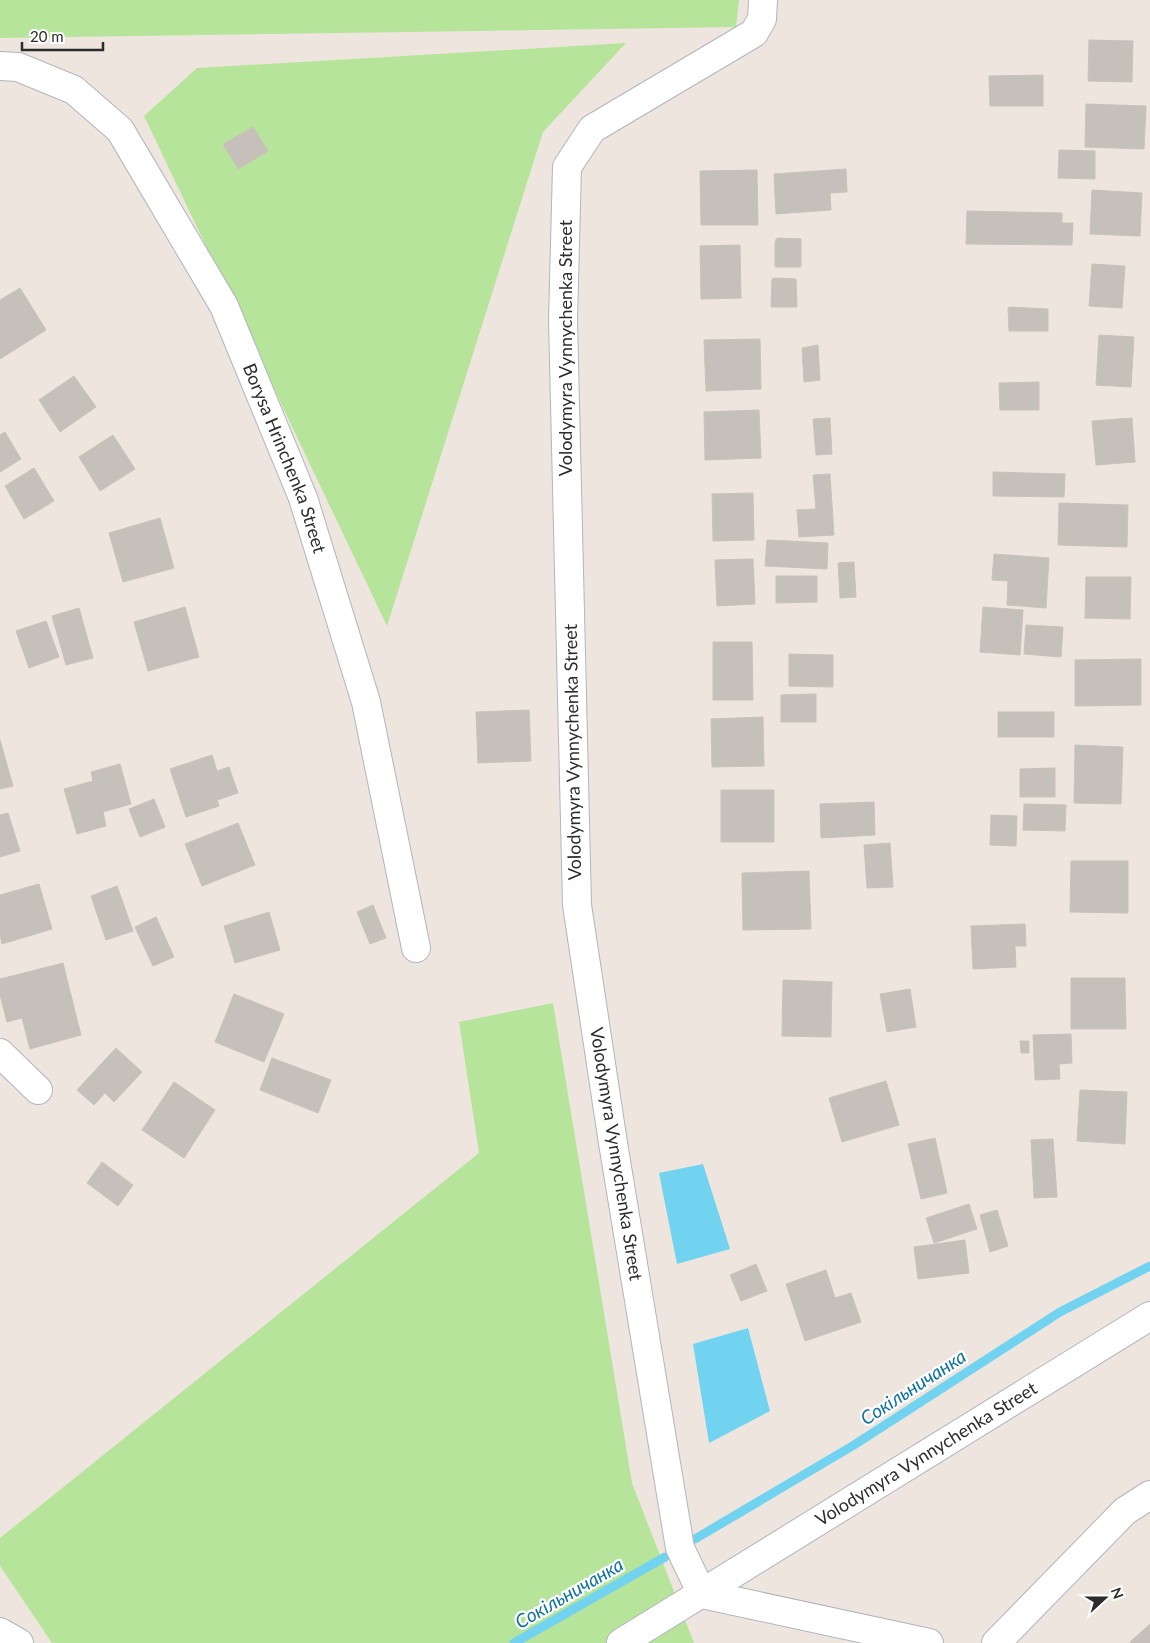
<svg xmlns="http://www.w3.org/2000/svg" width="1150" height="1643" font-family="Lato,sans-serif">
<style>
.green{fill:#b7e49b}
.water{fill:#71d3ef}
.lines{fill:none;stroke-linecap:round;stroke-linejoin:round}
.stream{stroke:#71d3ef;stroke-width:9}
.building{fill:#c6c0bb;stroke:#c9c2b8}
.minor-casing{stroke:#b2b5bf;stroke-width:30}
.minor{stroke:#fff;stroke-width:28}
.labels{text-anchor:middle;stroke-width:4.5;stroke-linejoin:round;paint-order:stroke}
.street-label{font-size:18px;fill:#2c2c2c;stroke:#fff}
.water-label{font-size:19px;font-style:italic;fill:#0d729f;stroke:#fff}
</style>
<rect width="100%" height="100%" fill="#eee6de"/>
<g class="green">
<path d="M 0,0 L 739,0 L 736,27 L 0,38 Z"/>
<path d="M 626,43 L 543,132 L 387,626 L 144,116 L 197,68 Z"/>
<path d="M 553,1003 L 632,1483 L 694,1643 L 52,1643 L 0,1566 L 0,1538 L 479,1153 L 459,1022 Z"/>
</g>
<g class="water">
<path d="M 703,1164 L 730,1249 L 677,1264 L 659,1173 Z"/>
<path d="M 748,1328 L 770,1411 L 709,1443 L 693,1344 Z"/>
</g>
<g class="lines">
<g class="stream">
<path d="M 695,1539 L 854,1445 L 1060,1312 L 1150,1266"/>
<path d="M 514,1643 L 665,1557"/>
</g>
</g>
<g class="building">
<path d="M 1089,40 L 1133,41 L 1132,82 L 1088,81 Z"/>
<path d="M 1043,75 L 1043,106 L 990,106 L 989,76 Z"/>
<path d="M 1086,104 L 1146,106 L 1144,149 L 1085,147 Z"/>
<path d="M 253,127 L 268,151 L 238,169 L 223,144 Z"/>
<path d="M 1059,150 L 1095,151 L 1095,179 L 1058,178 Z"/>
<path d="M 846,169 L 847,192 L 830,193 L 831,210 L 776,214 L 774,174 Z"/>
<path d="M 757,170 L 758,225 L 701,225 L 700,171 Z"/>
<path d="M 1092,190 L 1142,193 L 1140,236 L 1090,234 Z"/>
<path d="M 967,211 L 1062,213 L 1062,223 L 1073,223 L 1072,245 L 966,244 Z"/>
<path d="M 779,238 L 801,239 L 801,267 L 775,267 L 775,243 L 776,239 Z"/>
<path d="M 740,245 L 741,298 L 701,299 L 700,246 Z"/>
<path d="M 1092,264 L 1125,266 L 1122,308 L 1089,306 Z"/>
<path d="M 775,278 L 796,279 L 797,307 L 771,307 L 772,279 Z"/>
<path d="M 20,288 L 46,330 L 0,359 L 0,300 Z"/>
<path d="M 1011,307 L 1048,309 L 1048,331 L 1009,331 L 1008,308 Z"/>
<path d="M 1099,335 L 1134,337 L 1131,387 L 1096,385 Z"/>
<path d="M 760,339 L 761,389 L 706,391 L 704,340 Z"/>
<path d="M 818,345 L 820,380 L 804,382 L 802,348 Z"/>
<path d="M 74,376 L 96,407 L 60,432 L 39,400 Z"/>
<path d="M 1039,382 L 1039,410 L 1000,410 L 999,383 Z"/>
<path d="M 759,410 L 761,458 L 705,460 L 704,412 Z"/>
<path d="M 830,418 L 832,454 L 816,455 L 813,419 Z"/>
<path d="M 1132,418 L 1135,462 L 1096,465 L 1092,421 Z"/>
<path d="M 5,432 L 21,459 L 0,472 L 0,435 Z"/>
<path d="M 113,435 L 135,469 L 100,491 L 79,457 Z"/>
<path d="M 34,468 L 54,501 L 24,519 L 5,486 Z"/>
<path d="M 993,472 L 1065,474 L 1064,497 L 993,496 Z"/>
<path d="M 830,474 L 834,535 L 799,537 L 797,510 L 816,509 L 813,475 Z"/>
<path d="M 753,493 L 754,540 L 713,541 L 712,494 Z"/>
<path d="M 1059,503 L 1128,505 L 1127,547 L 1058,545 Z"/>
<path d="M 160,518 L 174,568 L 123,582 L 109,533 Z"/>
<path d="M 767,540 L 828,543 L 827,569 L 765,566 Z"/>
<path d="M 994,554 L 1049,558 L 1046,608 L 1007,605 L 1008,581 L 992,580 Z"/>
<path d="M 753,559 L 755,604 L 717,606 L 715,560 Z"/>
<path d="M 854,562 L 856,597 L 840,598 L 838,563 Z"/>
<path d="M 776,576 L 817,576 L 817,602 L 776,603 Z"/>
<path d="M 1086,577 L 1131,577 L 1130,619 L 1085,618 Z"/>
<path d="M 185,607 L 199,657 L 148,671 L 134,622 Z"/>
<path d="M 983,607 L 1023,610 L 1020,655 L 980,652 Z"/>
<path d="M 79,608 L 93,658 L 66,665 L 52,616 Z"/>
<path d="M 46,621 L 59,657 L 29,668 L 16,631 Z"/>
<path d="M 1026,625 L 1063,627 L 1061,657 L 1024,654 Z"/>
<path d="M 713,642 L 752,642 L 753,700 L 713,700 Z"/>
<path d="M 789,654 L 833,655 L 833,687 L 789,686 Z"/>
<path d="M 1141,659 L 1141,705 L 1075,706 L 1075,660 Z"/>
<path d="M 816,694 L 816,722 L 781,722 L 781,695 Z"/>
<path d="M 529,710 L 531,761 L 478,763 L 476,712 Z"/>
<rect x="998" y="712" width="56" height="25"/>
<path d="M 763,717 L 764,766 L 712,767 L 711,719 Z"/>
<path d="M 0,740 L 13,786 L 0,789 Z"/>
<path d="M 1075,745 L 1123,747 L 1121,804 L 1074,803 Z"/>
<path d="M 212,755 L 217,771 L 229,767 L 238,793 L 217,800 L 219,806 L 186,817 L 170,769 Z"/>
<path d="M 120,764 L 131,804 L 103,812 L 106,826 L 77,834 L 64,789 L 93,781 L 91,772 Z"/>
<path d="M 1055,768 L 1055,797 L 1020,797 L 1020,769 Z"/>
<rect x="721" y="790" width="53" height="52"/>
<path d="M 154,799 L 165,827 L 140,837 L 129,809 Z"/>
<path d="M 874,802 L 875,835 L 821,838 L 820,804 Z"/>
<path d="M 1024,804 L 1066,805 L 1065,831 L 1023,830 Z"/>
<path d="M 8,813 L 20,851 L 0,857 L 0,815 Z"/>
<path d="M 991,815 L 1017,816 L 1016,846 L 990,845 Z"/>
<path d="M 238,823 L 255,865 L 202,886 L 185,844 Z"/>
<path d="M 890,843 L 893,887 L 867,888 L 864,845 Z"/>
<path d="M 1071,861 L 1128,861 L 1128,913 L 1070,912 Z"/>
<path d="M 809,871 L 811,929 L 743,930 L 742,873 Z"/>
<path d="M 39,884 L 52,929 L 2,944 L 0,935 L 0,895 Z"/>
<path d="M 117,886 L 133,931 L 106,940 L 91,896 Z"/>
<path d="M 373,905 L 386,938 L 370,944 L 357,912 Z"/>
<path d="M 269,912 L 280,950 L 235,963 L 224,926 Z"/>
<path d="M 156,917 L 174,957 L 153,966 L 135,927 Z"/>
<path d="M 1025,924 L 1026,946 L 1015,946 L 1016,967 L 973,969 L 971,926 Z"/>
<path d="M 63,963 L 81,1035 L 30,1049 L 22,1018 L 7,1022 L 0,995 L 0,979 Z"/>
<path d="M 1071,978 L 1125,978 L 1126,1029 L 1071,1029 Z"/>
<path d="M 783,980 L 832,982 L 831,1037 L 782,1036 Z"/>
<path d="M 910,989 L 916,1027 L 887,1032 L 880,994 Z"/>
<path d="M 234,994 L 284,1014 L 264,1062 L 215,1042 Z"/>
<path d="M 1071,1034 L 1072,1063 L 1059,1064 L 1060,1079 L 1035,1080 L 1033,1035 Z"/>
<path d="M 1020,1041 L 1029,1041 L 1029,1053 L 1021,1053 Z"/>
<path d="M 116,1048 L 142,1072 L 114,1102 L 105,1093 L 94,1105 L 77,1090 Z"/>
<path d="M 272,1058 L 331,1080 L 318,1113 L 260,1090 Z"/>
<path d="M 886,1081 L 899,1125 L 842,1142 L 829,1098 Z"/>
<path d="M 174,1082 L 215,1110 L 184,1158 L 142,1130 Z"/>
<path d="M 1080,1090 L 1127,1092 L 1125,1144 L 1077,1141 Z"/>
<path d="M 935,1138 L 947,1193 L 921,1199 L 908,1144 Z"/>
<path d="M 1053,1139 L 1057,1197 L 1034,1198 L 1031,1140 Z"/>
<path d="M 102,1162 L 133,1185 L 118,1206 L 87,1183 Z"/>
<path d="M 969,1204 L 977,1229 L 934,1243 L 926,1218 Z"/>
<path d="M 997,1210 L 1008,1246 L 990,1252 L 980,1215 Z"/>
<path d="M 965,1240 L 969,1273 L 918,1279 L 914,1247 Z"/>
<path d="M 756,1264 L 767,1291 L 741,1301 L 730,1275 Z"/>
<path d="M 826,1270 L 835,1298 L 851,1293 L 861,1322 L 805,1341 L 786,1284 Z"/>
<path d="M 1150,1624 L 1150,1643 L 1131,1643 L 1130,1642 Z"/>
</g>
<g class="lines">
<g class="minor-casing">
<g id="minor">
<path id="s1" d="M 0,66 L 18,67 L 74,90 L 120,130 L 224,306 L 303,498 L 366,702 L 416,948"/>
<path d="M 0,1053 L 38,1090"/>
<path d="M 702,1594 L 680,1548 L 613,1143 L 577,905 L 563,320 L 567,167 L 592,129 L 754,33 L 762,19 L 763,0"/>
<path d="M 702,1594 L 929,1643"/>
<path d="M 0,1632 L 19,1643"/>
<path id="s2" d="M 621,1643 L 1150,1316"/>
<path d="M 996,1643 L 1125,1511 L 1150,1495"/>
</g>
</g>
<use href="#minor" class="minor"/>
</g>
<g class="labels">
<g class="street-label">
<text transform="translate(566 348) rotate(-90)" y="6">Volodymyra Vynnychenka Street</text>
<text dy="6" stroke="none"><textPath href="#s1" startOffset="508">Borysa Hrinchenka Street</textPath></text>
<text transform="translate(573 752) rotate(-91)" y="6">Volodymyra Vynnychenka Street</text>
<text transform="translate(616 1154) rotate(81)" y="6">Volodymyra Vynnychenka Street</text>
<text dy="6" stroke="none"><textPath href="#s2" startOffset="359">Volodymyra Vynnychenka Street</textPath></text>
</g>
<g class="water-label">
<text transform="translate(913 1387) rotate(-33)" y="7">Сокільничанка</text>
<text transform="translate(569 1593) rotate(-30)" y="7">Сокільничанка</text>
</g>
</g>
<g transform="translate(1105 1598) rotate(69)" stroke="#ffffff" stroke-width="4" paint-order="stroke">
<path d="M0-4L9 19L0 12L-9 19Z" fill="#2c2c2c"/>
<text y="-8" font-size="14" font-weight="bold" text-anchor="middle" fill="#2c2c2c">N</text>
</g>
<path d="M22 42v8h81v-8" fill="none" stroke="#2c2c2c" stroke-width="2.5"/>
<text x="30" y="42" font-size="15" fill="#2c2c2c" stroke="#ffffff" stroke-width="4" paint-order="stroke">20 m</text>
</svg>
